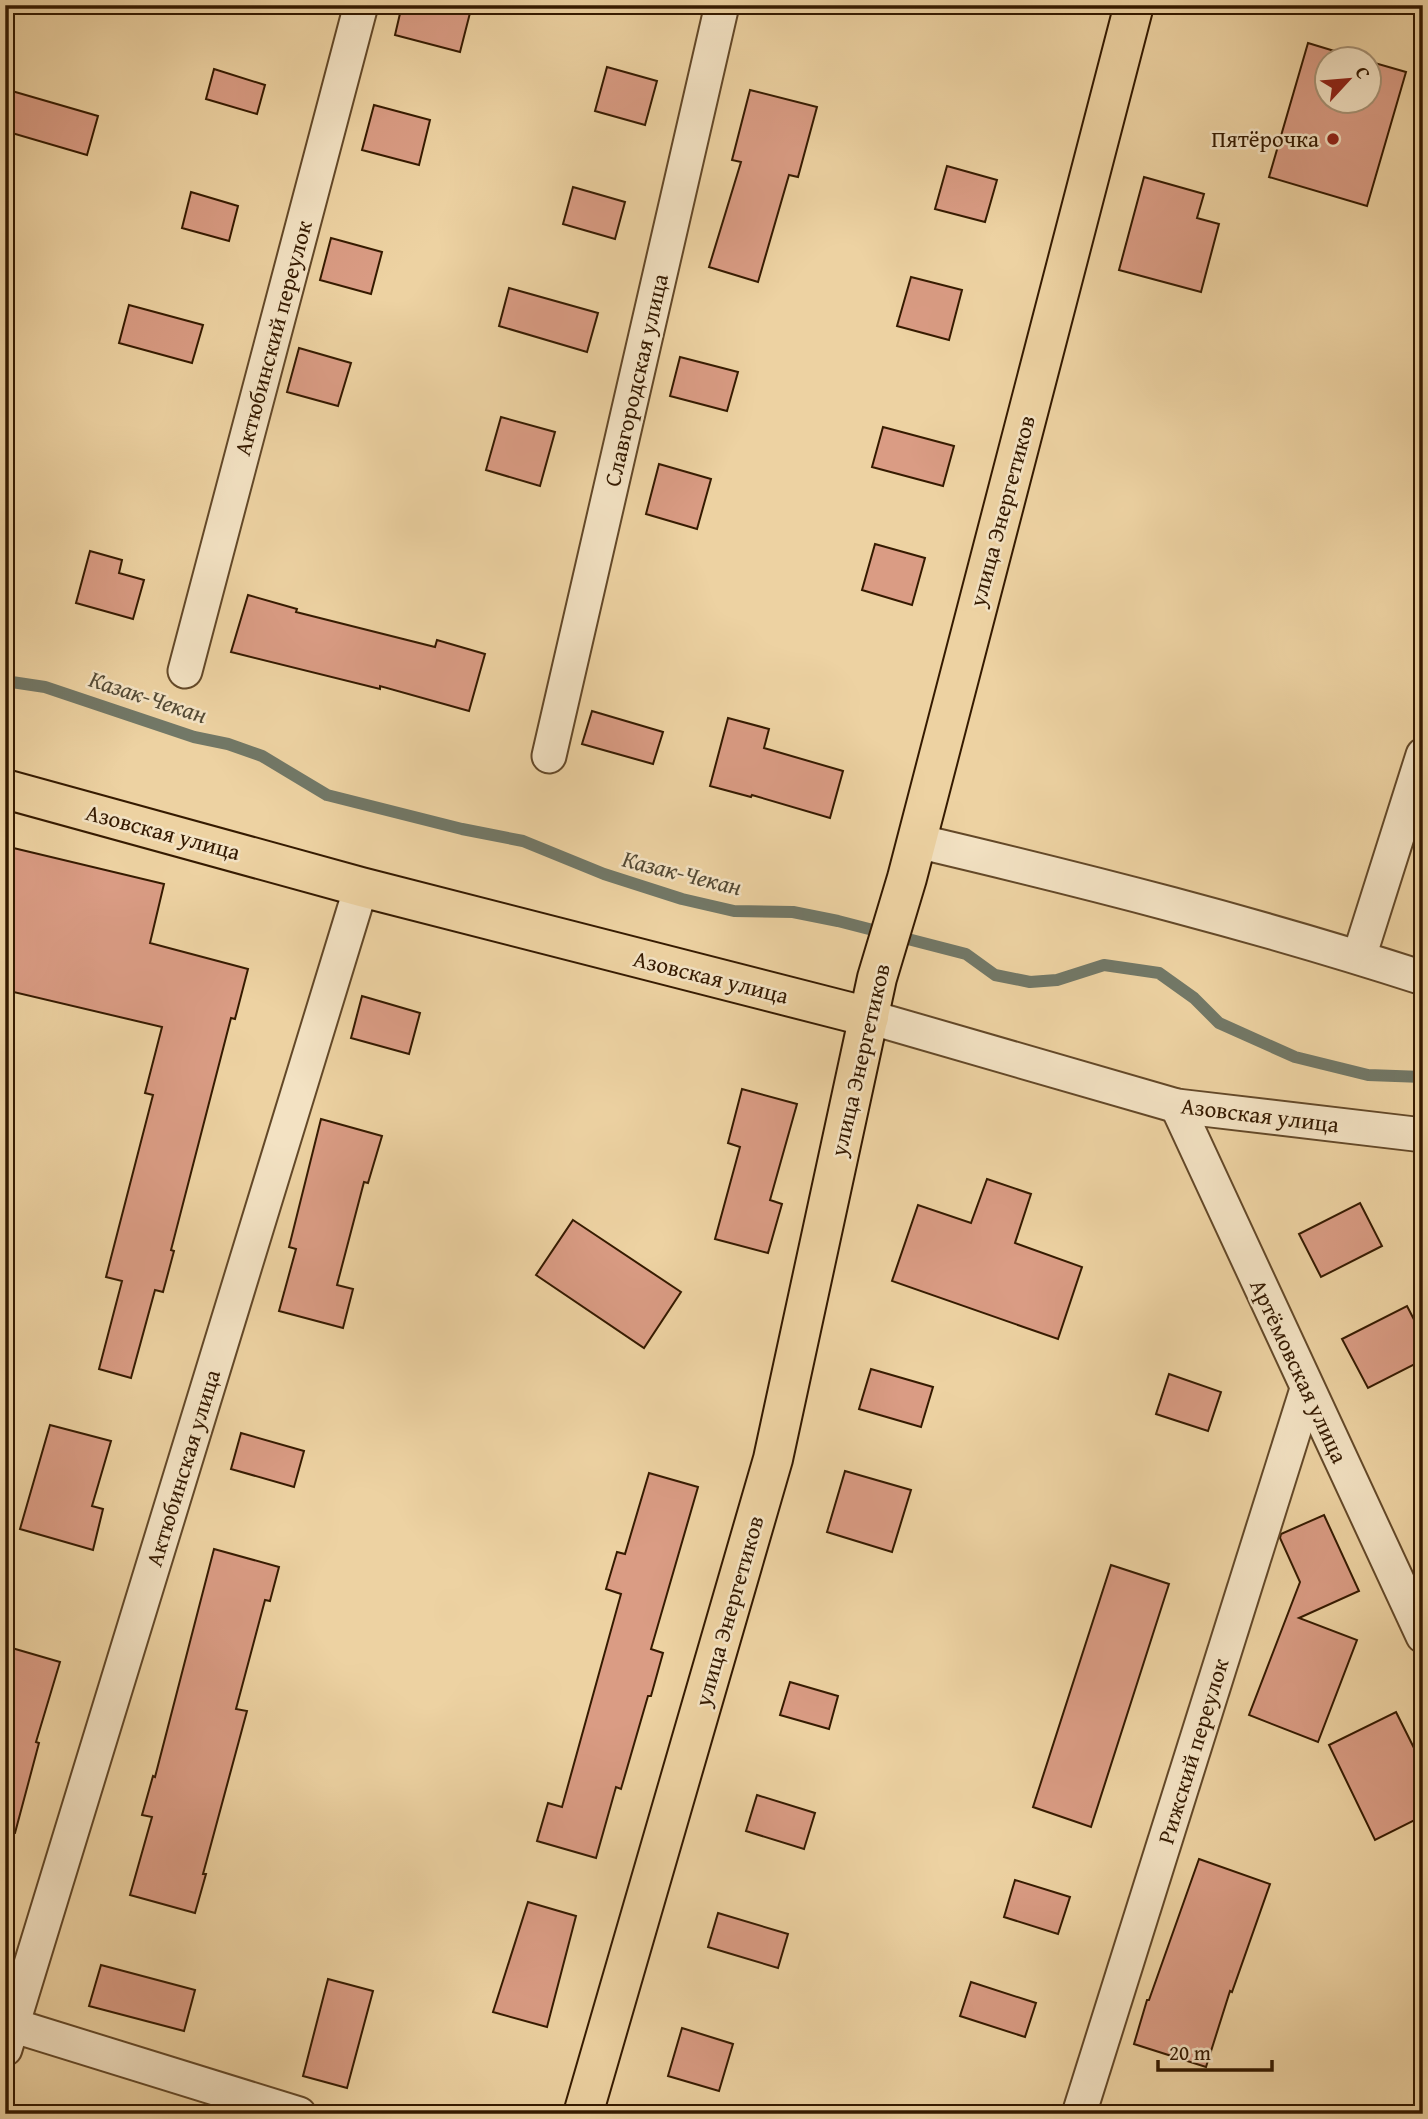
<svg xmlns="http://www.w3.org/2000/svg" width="1428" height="2119" font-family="'Gentium Book Plus',serif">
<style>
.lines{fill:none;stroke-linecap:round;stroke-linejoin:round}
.stream{stroke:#727867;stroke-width:12}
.building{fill:#da9c84;stroke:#351a00;stroke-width:2}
.street-casing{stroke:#634828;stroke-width:37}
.primary-casing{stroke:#351a00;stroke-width:42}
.street{stroke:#f3e2c3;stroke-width:33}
.primary{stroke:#edd2a2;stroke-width:38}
.poi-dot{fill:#8f2418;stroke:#f3e2c3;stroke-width:2.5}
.labels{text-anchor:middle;stroke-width:5;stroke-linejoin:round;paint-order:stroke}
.poi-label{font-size:23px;fill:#351a00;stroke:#f3e2c3;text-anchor:end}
.street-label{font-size:23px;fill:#351a00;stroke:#f3e2c3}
.water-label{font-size:24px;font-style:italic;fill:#534934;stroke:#f3e2c3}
</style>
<rect width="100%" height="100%" fill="#edd2a2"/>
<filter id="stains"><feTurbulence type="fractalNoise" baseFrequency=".00286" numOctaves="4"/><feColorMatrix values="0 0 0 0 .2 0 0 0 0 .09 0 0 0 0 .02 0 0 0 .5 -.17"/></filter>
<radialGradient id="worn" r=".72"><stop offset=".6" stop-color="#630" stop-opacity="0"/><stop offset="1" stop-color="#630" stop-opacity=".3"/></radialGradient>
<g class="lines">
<path class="stream" d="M 5,681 L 45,687 L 194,737 L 228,744 L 262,756 L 327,795 L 462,829 L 523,841 L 604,874 L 682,899 L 734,911 L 793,912 L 838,921 L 966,954 L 995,975 L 1030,982 L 1057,980 L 1104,965 L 1159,973 L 1194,998 L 1219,1023 L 1295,1057 L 1368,1075 L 1423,1077"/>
</g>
<g class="building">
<path d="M 402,5 L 443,5 L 470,13 L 460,52 L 395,35 Z"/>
<path d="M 1308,43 L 1364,60 L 1326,60 L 1326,102 L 1368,102 L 1368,61 L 1406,72 L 1367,206 L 1269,177 Z"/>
<path d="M 607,67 L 657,81 L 645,125 L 595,111 Z"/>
<path d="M 214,69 L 265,85 L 257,114 L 206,99 Z"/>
<path d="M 5,89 L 98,116 L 87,155 L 5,131 Z"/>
<path d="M 750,90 L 817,107 L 798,177 L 789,175 L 758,282 L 709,267 L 741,162 L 732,160 Z"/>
<path d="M 374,105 L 430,120 L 419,165 L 362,150 Z"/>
<path d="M 947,166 L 997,180 L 985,222 L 935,209 Z"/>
<path d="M 1144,177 L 1204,194 L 1197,218 L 1219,224 L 1201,292 L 1119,270 Z"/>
<path d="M 573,187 L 625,202 L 615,239 L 563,224 Z"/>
<path d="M 191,192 L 238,206 L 229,241 L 182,228 Z"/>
<path d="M 331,238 L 382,252 L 371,294 L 320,280 Z"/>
<path d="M 911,277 L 962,290 L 949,340 L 897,326 Z"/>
<path d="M 509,288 L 598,313 L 587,352 L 499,326 Z"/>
<path d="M 129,305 L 203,325 L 192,363 L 119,343 Z"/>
<path d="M 299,348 L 351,363 L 338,406 L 287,392 Z"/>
<path d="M 680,357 L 738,372 L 727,411 L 670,396 Z"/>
<path d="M 501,417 L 555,432 L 540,486 L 486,470 Z"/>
<path d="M 883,427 L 954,446 L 943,486 L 872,467 Z"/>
<path d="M 659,464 L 711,479 L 697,529 L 646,514 Z"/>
<path d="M 875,544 L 925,558 L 912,605 L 862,590 Z"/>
<path d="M 90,551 L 122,560 L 119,573 L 144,580 L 133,619 L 76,603 Z"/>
<path d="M 248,595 L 297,609 L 296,612 L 435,647 L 437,640 L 485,654 L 469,711 L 380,686 L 380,689 L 231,652 Z"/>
<path d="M 592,711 L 663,732 L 653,764 L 582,744 Z"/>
<path d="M 728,718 L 769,729 L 764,748 L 843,771 L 830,818 L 752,795 L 751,797 L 710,786 Z"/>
<path d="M 5,846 L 164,884 L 150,943 L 248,969 L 235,1019 L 231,1018 L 171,1250 L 174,1251 L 163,1292 L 155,1290 L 131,1378 L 99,1369 L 122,1281 L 106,1277 L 153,1095 L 145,1093 L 162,1027 L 5,990 Z"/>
<path d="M 362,996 L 420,1013 L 409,1054 L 351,1038 Z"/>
<path d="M 742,1089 L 797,1104 L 770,1200 L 782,1204 L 768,1253 L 715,1239 L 740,1147 L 728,1143 Z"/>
<path d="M 321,1119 L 382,1136 L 368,1183 L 364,1182 L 337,1285 L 353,1289 L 343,1328 L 279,1311 L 296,1249 L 289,1247 Z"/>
<path d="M 987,1179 L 1031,1194 L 1015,1243 L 1082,1267 L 1058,1339 L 892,1281 L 918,1205 L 971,1223 Z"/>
<path d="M 1360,1203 L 1382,1246 L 1321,1277 L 1299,1234 Z"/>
<path d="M 573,1220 L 681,1292 L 644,1348 L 536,1275 Z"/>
<path d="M 1407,1306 L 1423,1337 L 1423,1360 L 1368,1388 L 1342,1339 Z"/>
<path d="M 871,1369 L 933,1387 L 921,1427 L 859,1409 Z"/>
<path d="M 1169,1374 L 1221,1392 L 1208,1431 L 1156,1414 Z"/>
<path d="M 50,1425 L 111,1441 L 92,1506 L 103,1509 L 93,1550 L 20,1529 Z"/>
<path d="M 241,1433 L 304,1451 L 294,1487 L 231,1469 Z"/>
<path d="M 845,1471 L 911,1490 L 892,1552 L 827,1532 Z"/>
<path d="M 649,1473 L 698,1487 L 651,1649 L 663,1653 L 651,1696 L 648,1696 L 621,1789 L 616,1787 L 596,1858 L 537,1841 L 548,1803 L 562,1807 L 621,1594 L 606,1589 L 617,1552 L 625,1554 Z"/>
<path d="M 1324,1515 L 1359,1591 L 1299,1618 L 1357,1640 L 1318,1742 L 1249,1715 L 1300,1582 L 1280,1538 L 1281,1534 Z"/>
<path d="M 214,1549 L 279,1567 L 270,1601 L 265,1600 L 236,1709 L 247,1711 L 203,1874 L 206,1874 L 195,1913 L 130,1895 L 152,1817 L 142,1815 L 153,1776 L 155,1777 Z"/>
<path d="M 1111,1565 L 1169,1584 L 1091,1827 L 1033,1807 Z"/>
<path d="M 5,1646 L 60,1662 L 36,1742 L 39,1743 L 15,1833 L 5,1832 Z"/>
<path d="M 790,1682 L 838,1696 L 829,1729 L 780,1715 Z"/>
<path d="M 1396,1712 L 1423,1766 L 1423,1816 L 1375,1840 L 1329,1745 Z"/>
<path d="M 757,1795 L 815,1813 L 804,1849 L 746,1831 Z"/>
<path d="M 1199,1859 L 1270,1884 L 1232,1992 L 1230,1991 L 1206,2067 L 1134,2044 L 1147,2000 L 1149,2000 Z"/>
<path d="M 1015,1880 L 1070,1897 L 1058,1934 L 1004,1917 Z"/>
<path d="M 528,1902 L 576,1916 L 547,2027 L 493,2012 Z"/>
<path d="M 718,1913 L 788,1934 L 778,1968 L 708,1947 Z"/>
<path d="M 101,1965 L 195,1990 L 184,2031 L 89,2006 Z"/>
<path d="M 328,1979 L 373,1991 L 347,2088 L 303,2076 Z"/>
<path d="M 971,1982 L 1036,2003 L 1025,2037 L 960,2016 Z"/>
<path d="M 682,2028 L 733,2044 L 719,2091 L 668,2076 Z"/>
</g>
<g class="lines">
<g class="street-casing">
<g id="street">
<path d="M 185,671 L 361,5"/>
<path d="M 549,756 L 722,5"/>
<path d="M 917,841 C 1087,881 1256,924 1423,978"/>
<path d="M 1359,957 L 1423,755"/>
<path d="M 869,1017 L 1177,1106 L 1423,1135"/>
<path d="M 1177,1106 L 1423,1636"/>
<path d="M 5,2023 L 299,2114"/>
<path d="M 5,2049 L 361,887"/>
<path d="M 1079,2114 L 1307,1389"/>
</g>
</g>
<g class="primary-casing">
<g id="primary">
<path d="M 5,789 L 361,887 L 869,1017"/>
<path d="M 583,2114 L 773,1459 L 877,978 L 907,878 L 1134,5"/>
</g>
</g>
<use href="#street" class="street"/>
<use href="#primary" class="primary"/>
</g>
<circle class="poi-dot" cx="1333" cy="139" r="7"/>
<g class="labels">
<g class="poi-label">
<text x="1319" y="147">Пятёрочка</text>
</g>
<g class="street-label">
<text transform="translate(273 338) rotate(-75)" y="8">Актюбинский переулок</text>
<text transform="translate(636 380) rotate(-77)" y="8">Славгородская улица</text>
<text transform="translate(1002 511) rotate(-75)" y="8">улица Энергетиков</text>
<text transform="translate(163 832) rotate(15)" y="8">Азовская улица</text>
<text transform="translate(711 977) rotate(14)" y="8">Азовская улица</text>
<text transform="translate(860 1060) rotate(-77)" y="8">улица Энергетиков</text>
<text transform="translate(1260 1115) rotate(7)" y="8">Азовская улица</text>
<text transform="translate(1299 1371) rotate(65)" y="8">Артёмовская улица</text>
<text transform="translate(183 1468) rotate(-73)" y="8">Актюбинская улица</text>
<text transform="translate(729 1611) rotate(-74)" y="8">улица Энергетиков</text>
<text transform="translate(1193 1751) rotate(-73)" y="8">Рижский переулок</text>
</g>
<g class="water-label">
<text transform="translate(148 697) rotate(18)" y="8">Казак-Чекан</text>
<text transform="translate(682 873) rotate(14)" y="8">Казак-Чекан</text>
</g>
</g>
<rect width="1428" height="2119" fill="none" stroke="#edd2a2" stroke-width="28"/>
<rect x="7" y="7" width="1414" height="2105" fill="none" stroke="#351a00" stroke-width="3.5"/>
<rect x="14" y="14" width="1400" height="2091" fill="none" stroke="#351a00" stroke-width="2"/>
<g transform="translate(1348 80) rotate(64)"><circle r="33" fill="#f3e2c3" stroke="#a79275" stroke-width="2"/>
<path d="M0-5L12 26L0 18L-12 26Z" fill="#8f2418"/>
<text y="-10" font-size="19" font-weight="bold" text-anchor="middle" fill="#351a00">С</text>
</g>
<path d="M1158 2060v10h114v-10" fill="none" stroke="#351a00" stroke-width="3.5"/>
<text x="1169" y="2060" font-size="21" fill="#351a00" stroke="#f3e2c3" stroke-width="5" paint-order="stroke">20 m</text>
<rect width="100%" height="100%" filter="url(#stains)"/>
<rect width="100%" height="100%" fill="url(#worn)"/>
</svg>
